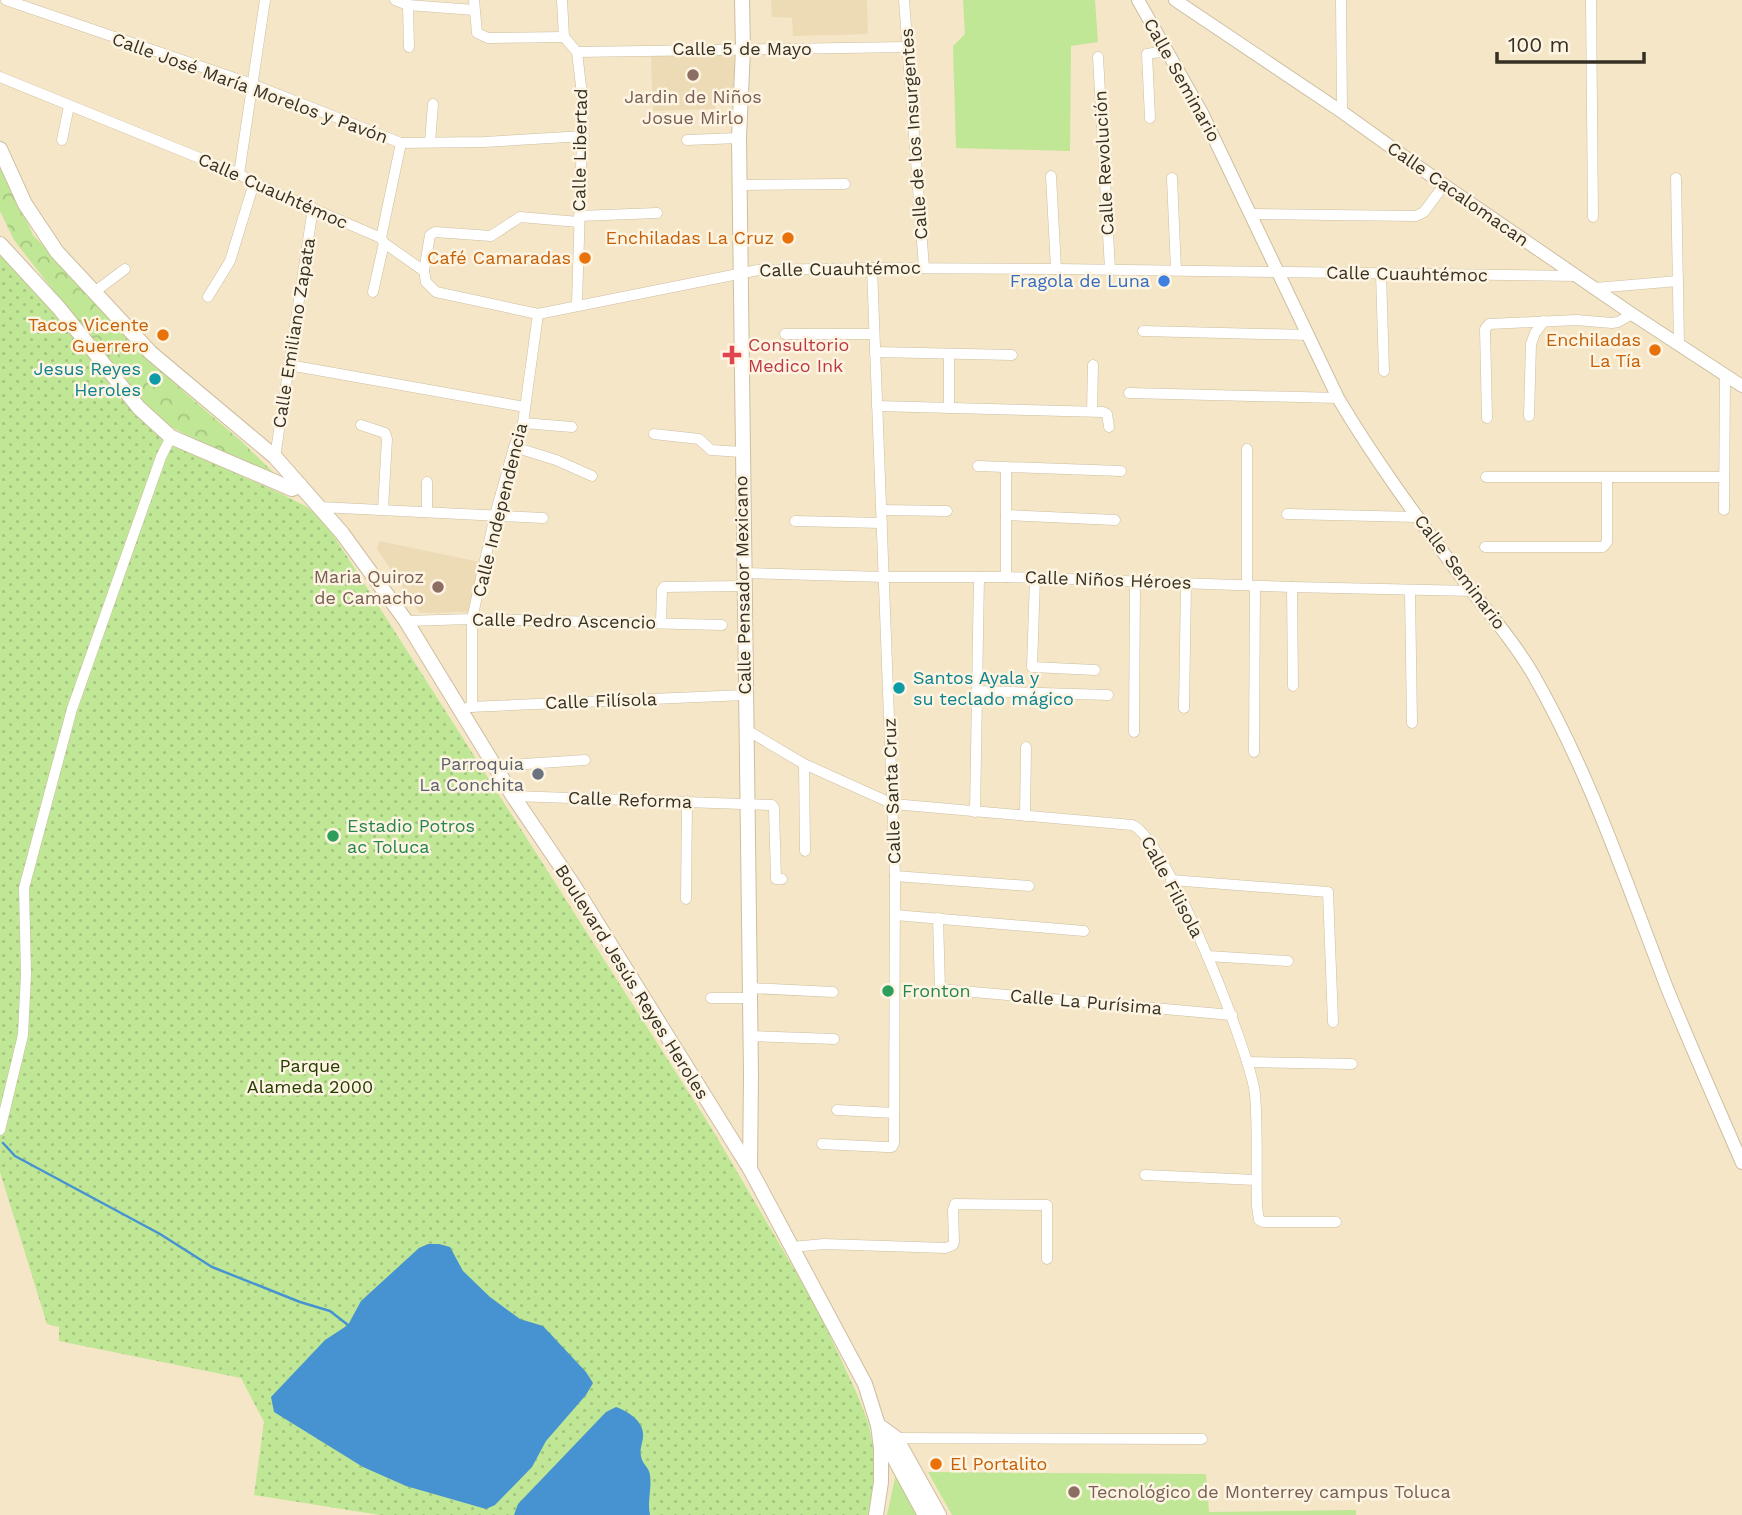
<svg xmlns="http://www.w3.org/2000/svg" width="1742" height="1515" font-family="'Work Sans',sans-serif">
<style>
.built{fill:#eddbb6}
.grass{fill:#bfe795}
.forest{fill:url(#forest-crowns)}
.park{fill:url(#park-dots)}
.water{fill:#4793d1}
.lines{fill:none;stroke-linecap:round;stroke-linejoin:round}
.stream{stroke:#4793d1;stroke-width:2.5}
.minor-casing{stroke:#cdbea0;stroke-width:11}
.tertiary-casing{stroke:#cdbea0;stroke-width:14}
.secondary-casing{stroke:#cdbea0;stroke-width:16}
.minor{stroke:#fff;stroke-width:10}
.tertiary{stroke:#fff;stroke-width:12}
.secondary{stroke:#fff;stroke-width:14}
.education-dot{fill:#8d6e63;stroke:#fdf4e2;stroke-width:2.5}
.food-dot{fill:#e8710a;stroke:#fdf4e2;stroke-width:2.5}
.shop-dot{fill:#3f7fe0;stroke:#fdf4e2;stroke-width:2.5}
.health-dot{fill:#e0444e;stroke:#fdf4e2;stroke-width:2.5}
.culture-dot{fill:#0f9aa8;stroke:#fdf4e2;stroke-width:2.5}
.worship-dot{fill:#6b7280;stroke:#fdf4e2;stroke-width:2.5}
.leisure-dot{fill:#2e9e5b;stroke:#fdf4e2;stroke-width:2.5}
.labels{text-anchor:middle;stroke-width:5;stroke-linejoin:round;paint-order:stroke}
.street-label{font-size:18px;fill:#363024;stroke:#fdf4e2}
.education-label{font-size:18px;fill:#785e54;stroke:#fdf4e2}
.food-label{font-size:18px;fill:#c56008;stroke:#fdf4e2;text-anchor:end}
.shop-label{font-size:18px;fill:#366cbe;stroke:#fdf4e2;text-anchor:end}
.health-label{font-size:18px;fill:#be3a42;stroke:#fdf4e2;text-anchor:start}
.culture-label{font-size:18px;fill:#0d838f;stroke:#fdf4e2;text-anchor:end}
.worship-label{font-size:18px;fill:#5b616d;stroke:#fdf4e2;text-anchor:end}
.leisure-label{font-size:18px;fill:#27864d;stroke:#fdf4e2;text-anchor:start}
.park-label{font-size:18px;fill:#243c00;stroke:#fdf4e2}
</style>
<defs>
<pattern id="forest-crowns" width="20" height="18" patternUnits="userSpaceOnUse" patternTransform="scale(1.75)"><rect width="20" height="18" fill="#bfe795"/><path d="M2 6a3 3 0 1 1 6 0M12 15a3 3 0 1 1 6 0" fill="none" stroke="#a5c680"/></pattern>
<pattern id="park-dots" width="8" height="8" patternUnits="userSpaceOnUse" patternTransform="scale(1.75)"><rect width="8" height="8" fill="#bfe795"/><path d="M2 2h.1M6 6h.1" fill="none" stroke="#a5c680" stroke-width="1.8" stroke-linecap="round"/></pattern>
</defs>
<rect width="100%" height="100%" fill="#f5e6c7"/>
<g class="built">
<path d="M 771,0 L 867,0 L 868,34 L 793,36 L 792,18 L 772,17 Z"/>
<path d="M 729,53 L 734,56 L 734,94 L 715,96 L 715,109 L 653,111 L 651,56 Z"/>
<path d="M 379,541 L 480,562 L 468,612 L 420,613 L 377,549 Z"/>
</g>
<g class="grass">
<path d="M 963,0 L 1095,0 L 1098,42 L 1071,46 L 1070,151 L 956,148 L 953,46 L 965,34 Z"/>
<path d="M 897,1469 L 921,1515 L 887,1515 Z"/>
<path d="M 928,1472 L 1206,1474 L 1209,1512 L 1356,1510 L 1356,1515 L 952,1515 Z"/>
</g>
<path class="forest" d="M 0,162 L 33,235 L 184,392 L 240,440 L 277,476 L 217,452 L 166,424 L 127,385 L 14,240 L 0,211 Z"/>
<path class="park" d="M 0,249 L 73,328 L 129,406 L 179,448 L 284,495 L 307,507 L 325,522 L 712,1129 L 817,1308 L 857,1394 L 868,1422 L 874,1451 L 874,1478 L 868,1515 L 380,1515 L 254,1495 L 264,1422 L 241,1378 L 59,1341 L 59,1327 L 47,1324 L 0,1172 Z"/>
<g class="water">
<path d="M 428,1244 L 439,1244 L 450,1247 L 463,1271 L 490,1297 L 520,1319 L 543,1326 L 586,1372 L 593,1383 L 586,1395 L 546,1441 L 532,1467 L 495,1505 L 486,1509 L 406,1486 L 363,1467 L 274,1412 L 271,1397 L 325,1340 L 348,1325 L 361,1301 L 419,1248 Z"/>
<path d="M 616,1407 C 627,1411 642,1420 643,1433 C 644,1441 639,1448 641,1456 C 642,1464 649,1467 650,1475 C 652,1489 647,1501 650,1515 L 514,1515 L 518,1504 L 606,1412 Z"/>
</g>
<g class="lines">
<path class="stream" d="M 3,1143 L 15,1156 L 160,1234 L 212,1267 L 300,1302 L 330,1311 L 348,1325"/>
<g class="minor-casing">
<g id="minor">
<path d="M 6,0 L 252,84 L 401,143 L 484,142 L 584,136"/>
<path d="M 395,0 L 408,5 L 474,10"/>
<path d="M 474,0 L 477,33 L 488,38 L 564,37"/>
<path d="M 562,0 L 564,37 L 577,52 L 583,103 L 577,305"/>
<path d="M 904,0 L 924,268"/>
<path d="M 1341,0 L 1342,112"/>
<path d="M 1591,0 L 1593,217"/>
<path d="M 408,5 L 409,47"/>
<path d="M 577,52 L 907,47"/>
<path d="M 1098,57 L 1110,269"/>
<path d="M 0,77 L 239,174 L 254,183 L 381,238 L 384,243 L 424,271 L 426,282 L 436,292 L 538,314 L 758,270 L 872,268 L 1056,269 L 1577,276"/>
<path d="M 1150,118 L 1147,54 L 1166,51"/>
<path d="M 62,140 L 69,106"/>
<path d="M 687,140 L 739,138"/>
<path d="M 430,142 L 433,104"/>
<path d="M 239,174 L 265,0"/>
<path d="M 1051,176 L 1056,269"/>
<path d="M 1172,178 L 1176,270"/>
<path d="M 1676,178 L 1679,344"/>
<path d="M 740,185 L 845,184"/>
<path d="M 1251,214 L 1416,216 L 1424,212 L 1444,185"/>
<path d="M 579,216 L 657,213"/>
<path d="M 381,238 L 401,143"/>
<path d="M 424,271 L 430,235 L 435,232 L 491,236 L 520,217 L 579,222"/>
<path d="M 1381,273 L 1384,371"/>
<path d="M 1595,288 L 1678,281"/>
<path d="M 373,292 L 384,243"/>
<path d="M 93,293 L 125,269"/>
<path d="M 208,297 L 230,261 L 254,183"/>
<path d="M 1143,331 L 1308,335"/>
<path d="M 785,334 L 874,334"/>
<path d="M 875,352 L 1012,355"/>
<path d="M 289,365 L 525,407"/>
<path d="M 1129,393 L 1338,398"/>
<path d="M 877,406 L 1103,412 L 1107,414 L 1109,427"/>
<path d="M 949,408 L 949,354"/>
<path d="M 1092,411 L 1093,365"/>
<path d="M 1529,416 L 1531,344 L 1535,333 L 1544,321"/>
<path d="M 1487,418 L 1485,329 L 1489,324 L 1576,320 L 1612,323 L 1618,322 L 1632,314"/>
<path d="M 523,423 L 572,427"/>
<path d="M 361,425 L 385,433 L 387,439 L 383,509"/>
<path d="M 654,434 L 699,439 L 711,450 L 742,452"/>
<path d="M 514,447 L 556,460 L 592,476"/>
<path d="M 1247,449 L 1247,585"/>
<path d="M 275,457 L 313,208"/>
<path d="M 978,466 L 1121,471"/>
<path d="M 1006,468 L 1006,577"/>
<path d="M 1486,477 L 1724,477"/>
<path d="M 427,482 L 427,512"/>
<path d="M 320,507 L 543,518"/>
<path d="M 882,510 L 947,511"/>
<path d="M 1724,510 L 1725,375"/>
<path d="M 1287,514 L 1417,517"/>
<path d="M 1006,515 L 1115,520"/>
<path d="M 795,521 L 882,523"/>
<path d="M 1485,547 L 1603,547 L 1607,542 L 1607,478"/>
<path d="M 744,573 L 884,577 L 1006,577 L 1292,587 L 1473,591"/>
<path d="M 1035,578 L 1032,667 L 1095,670"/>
<path d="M 1292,587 L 1293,686"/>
<path d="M 1410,591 L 1412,723"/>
<path d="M 406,621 L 472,619 L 722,625"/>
<path d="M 661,623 L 662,590 L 664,587 L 744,586"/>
<path d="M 978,691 L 1108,695"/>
<path d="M 469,707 L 744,695"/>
<path d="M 472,707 L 472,619 L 495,515 L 514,447 L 523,423 L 538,314"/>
<path d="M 1184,708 L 1186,583"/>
<path d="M 745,729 L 804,764 L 893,804 L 1132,825 C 1164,835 1251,1054 1255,1094 C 1258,1131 1256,1170 1257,1207 L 1259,1220 L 1264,1222 L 1336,1222"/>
<path d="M 1134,732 L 1135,582"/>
<path d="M 1254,752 L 1255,586"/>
<path d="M 804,764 L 805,851"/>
<path d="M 495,766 L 585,760"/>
<path d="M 513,796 L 772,805 L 774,808 L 776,879 L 782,879"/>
<path d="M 975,812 L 979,577"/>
<path d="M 1025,816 L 1026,747"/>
<path d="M 895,876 L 1029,886"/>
<path d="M 1171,880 L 1328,892 L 1333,1022"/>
<path d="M 686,899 L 687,801"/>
<path d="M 895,915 L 1084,931"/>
<path d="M 938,918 L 940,989 L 1232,1015"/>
<path d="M 1207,956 L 1288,961"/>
<path d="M 749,988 L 833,992"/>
<path d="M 711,998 L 749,998"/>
<path d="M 750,1036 L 834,1039"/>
<path d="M 1247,1062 L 1352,1064"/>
<path d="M 837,1110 L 894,1113"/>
<path d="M 0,1130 L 23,1035 L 26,974 L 24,888 L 72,709 L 161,457 L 171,437"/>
<path d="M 822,1144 L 886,1147 L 892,1147 L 894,1143 L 895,876 L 872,268"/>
<path d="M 1145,1175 L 1256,1180"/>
<path d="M 792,1247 L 824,1244 L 946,1248 L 953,1245 L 954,1242 L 953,1210 L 955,1204 L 1047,1205 L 1047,1259"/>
<path d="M 892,1440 L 896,1438 L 1202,1439"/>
</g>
</g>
<g class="tertiary-casing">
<g id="tertiary">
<path d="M 1138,0 L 1202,113 L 1338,398 C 1377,464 1423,525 1468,586 C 1491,616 1515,643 1534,676 C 1590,774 1626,882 1667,988 C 1691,1047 1717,1105 1742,1163"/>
<path d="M 1175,0 L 1342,112 L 1444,185 L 1632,314 L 1742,386"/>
</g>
</g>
<g class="secondary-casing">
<g id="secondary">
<path d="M 742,0 L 743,49 L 739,138 L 751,1075 L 750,1168"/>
<path d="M 0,149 L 25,204 L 57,252 L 151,353 L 275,457 L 342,533 L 406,621 L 513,796 L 574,886 L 750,1169 L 865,1384 L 878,1425 L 881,1448 L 881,1482 L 876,1515"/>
<path d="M 0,244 L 59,308 L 139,408 L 171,437 L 292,489 L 300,485"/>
<path d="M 878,1425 L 896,1438 L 939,1515"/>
<path d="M 882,1436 L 925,1515"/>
</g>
</g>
<use href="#minor" class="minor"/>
<use href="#tertiary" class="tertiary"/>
<use href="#secondary" class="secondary"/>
</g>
<g class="education-dot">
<circle cx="693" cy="75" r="7"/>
<circle cx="438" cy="587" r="7"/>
<circle cx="1074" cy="1492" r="7"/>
</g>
<g class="food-dot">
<circle cx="788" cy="238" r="7"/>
<circle cx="585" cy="258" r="7"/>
<circle cx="163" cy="335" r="7"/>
<circle cx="1655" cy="350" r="7"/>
<circle cx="936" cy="1464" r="7"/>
</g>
<circle class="shop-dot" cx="1164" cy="281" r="7"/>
<path class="health-dot" d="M728.5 344.5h7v7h7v7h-7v7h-7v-7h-7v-7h7z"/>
<g class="culture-dot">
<circle cx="155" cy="379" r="7"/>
<circle cx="899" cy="688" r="7"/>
</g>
<circle class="worship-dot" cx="538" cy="774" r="7"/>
<g class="leisure-dot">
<circle cx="333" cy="836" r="7"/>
<circle cx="888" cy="991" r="7"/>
</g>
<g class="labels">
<g class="street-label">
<text x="742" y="55">Calle 5 de Mayo</text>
<text transform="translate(1182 80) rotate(61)" y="6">Calle Seminario</text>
<text transform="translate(250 88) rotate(20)" y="6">Calle José María Morelos y Pavón</text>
<text transform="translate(914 134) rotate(-94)" y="6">Calle de los Insurgentes</text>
<text transform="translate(580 150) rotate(-89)" y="6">Calle Libertad</text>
<text transform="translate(1104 163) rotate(-93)" y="6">Calle Revolución</text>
<text transform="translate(273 191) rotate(24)" y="6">Calle Cuauhtémoc</text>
<text transform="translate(1458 194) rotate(35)" y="6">Calle Cacalomacan</text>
<text transform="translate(840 269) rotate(-1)" y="6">Calle Cuauhtémoc</text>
<text transform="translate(1407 274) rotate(1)" y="6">Calle Cuauhtémoc</text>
<text transform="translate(294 333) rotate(-81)" y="6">Calle Emiliano Zapata</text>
<text transform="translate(500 510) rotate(-76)" y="6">Calle Independencia</text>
<text transform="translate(1460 572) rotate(53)" y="6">Calle Seminario</text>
<text transform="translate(1108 580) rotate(2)" y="6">Calle Niños Héroes</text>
<text transform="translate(743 585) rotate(-91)" y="6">Calle Pensador Mexicano</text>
<text transform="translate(564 621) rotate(1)" y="6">Calle Pedro Ascencio</text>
<text transform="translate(601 701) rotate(-2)" y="6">Calle Filísola</text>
<text transform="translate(892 791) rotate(-92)" y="6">Calle Santa Cruz</text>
<text transform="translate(630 800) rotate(2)" y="6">Calle Reforma</text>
<text transform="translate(1172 887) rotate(62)" y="6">Calle Filisola</text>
<text transform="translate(632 982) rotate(58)" y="6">Boulevard Jesús Reyes Heroles</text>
<text transform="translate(1086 1002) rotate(5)" y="6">Calle La Purísima</text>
</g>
<g class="education-label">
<text x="693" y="103">Jardin de Niños<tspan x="693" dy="21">Josue Mirlo</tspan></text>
<text x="424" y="583" text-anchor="end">Maria Quiroz<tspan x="424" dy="21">de Camacho</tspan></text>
<text x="1088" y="1498" text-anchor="start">Tecnológico de Monterrey campus Toluca</text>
</g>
<g class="food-label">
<text x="774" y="244">Enchiladas La Cruz</text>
<text x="571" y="264">Café Camaradas</text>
<text x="149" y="331">Tacos Vicente<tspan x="149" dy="21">Guerrero</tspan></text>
<text x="1641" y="346">Enchiladas<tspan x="1641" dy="21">La Tía</tspan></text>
<text x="950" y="1470" text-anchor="start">El Portalito</text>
</g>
<g class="shop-label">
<text x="1150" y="287">Fragola de Luna</text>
</g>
<g class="health-label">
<text x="748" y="351">Consultorio<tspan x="748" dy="21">Medico Ink</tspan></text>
</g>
<g class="culture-label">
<text x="141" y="375">Jesus Reyes<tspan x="141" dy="21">Heroles</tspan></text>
<text x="913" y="684" text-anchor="start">Santos Ayala y<tspan x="913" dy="21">su teclado mágico</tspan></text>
</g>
<g class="worship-label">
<text x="524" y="770">Parroquia<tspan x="524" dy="21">La Conchita</tspan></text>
</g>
<g class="leisure-label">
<text x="347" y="832">Estadio Potros<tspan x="347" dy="21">ac Toluca</tspan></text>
<text x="902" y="997">Fronton</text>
</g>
<g class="park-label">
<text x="310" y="1072">Parque<tspan x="310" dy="21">Alameda 2000</tspan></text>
</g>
</g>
<path d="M1497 52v10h147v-10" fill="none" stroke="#363024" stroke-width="3.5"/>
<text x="1508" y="52" font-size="21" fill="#363024" stroke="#fdf4e2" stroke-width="5" paint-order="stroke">100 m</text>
</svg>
